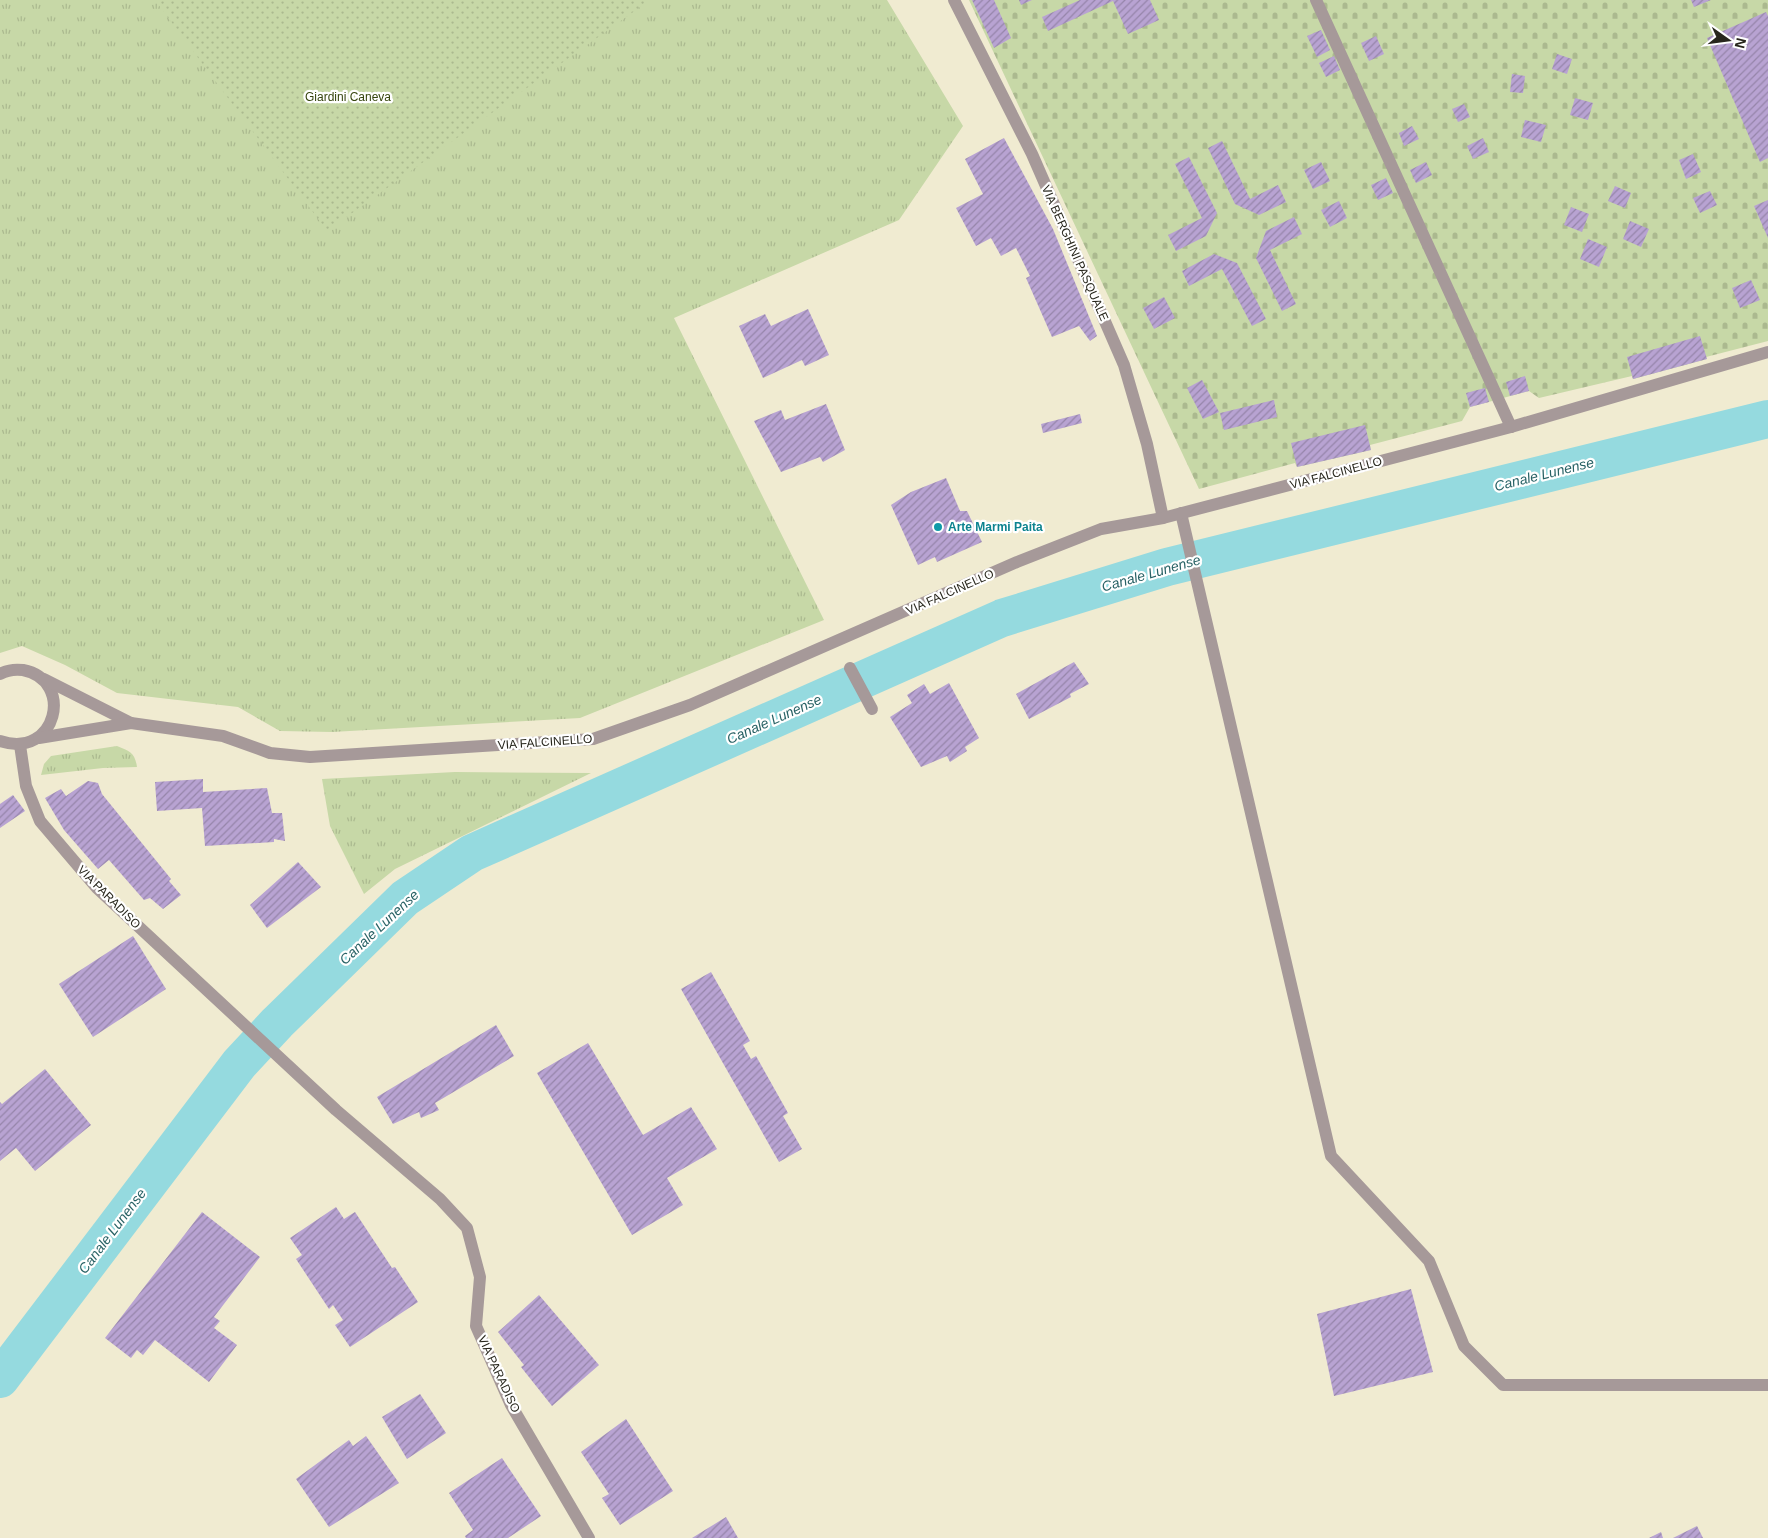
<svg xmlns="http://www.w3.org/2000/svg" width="1768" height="1538" font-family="Helvetica,sans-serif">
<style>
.grass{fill:url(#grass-tufts)}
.cemetery{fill:url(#cemetery-stones)}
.garden{fill:url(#garden-dots)}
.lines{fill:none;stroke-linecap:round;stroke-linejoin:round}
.canal{stroke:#95dadf;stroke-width:38}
.building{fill:url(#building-hatch)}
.service{stroke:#a69999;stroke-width:12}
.minor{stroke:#a69999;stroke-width:12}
.tertiary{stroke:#a69999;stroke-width:12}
.culture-dot{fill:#0f9aa8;stroke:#fff;stroke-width:2}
.labels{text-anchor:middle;stroke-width:4.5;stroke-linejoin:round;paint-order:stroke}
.park-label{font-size:12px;fill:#36450e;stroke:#fff}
.street-label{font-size:12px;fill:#27261c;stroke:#fff}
.culture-label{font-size:12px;font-weight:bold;fill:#0d838f;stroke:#fff;text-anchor:start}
.water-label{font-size:14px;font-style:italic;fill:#286265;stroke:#fff}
</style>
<defs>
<pattern id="grass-tufts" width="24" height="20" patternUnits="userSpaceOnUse" patternTransform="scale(1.25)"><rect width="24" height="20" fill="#c7d8a7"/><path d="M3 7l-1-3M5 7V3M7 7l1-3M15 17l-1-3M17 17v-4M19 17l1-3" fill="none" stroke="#abb98f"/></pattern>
<pattern id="cemetery-stones" width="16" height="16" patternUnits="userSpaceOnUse" patternTransform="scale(1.25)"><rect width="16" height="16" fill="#c7d8a7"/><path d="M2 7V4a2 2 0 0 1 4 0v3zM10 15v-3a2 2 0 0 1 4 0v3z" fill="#abb98f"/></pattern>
<pattern id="garden-dots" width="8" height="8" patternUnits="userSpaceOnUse" patternTransform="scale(1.25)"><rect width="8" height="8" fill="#c7d8a7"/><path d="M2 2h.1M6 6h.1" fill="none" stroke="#abb98f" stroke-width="1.8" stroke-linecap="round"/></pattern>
<pattern id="building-hatch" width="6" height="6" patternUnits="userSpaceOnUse" patternTransform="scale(1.25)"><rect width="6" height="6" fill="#b8a3d2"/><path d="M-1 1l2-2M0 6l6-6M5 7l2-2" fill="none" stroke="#9685aa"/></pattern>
</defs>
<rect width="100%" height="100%" fill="#f0ebd1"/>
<g class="grass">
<path d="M 0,0 L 887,0 L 963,126 L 899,220 L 674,318 L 824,620 L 580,718 L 332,732 L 280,731 L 238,707 L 117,693 L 65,665 L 22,646 L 0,653 Z"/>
<path d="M 117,746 C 130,751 135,753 137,767 L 103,768 L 41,775 L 44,764 L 51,756 Z"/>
<path d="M 455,772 L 591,773 L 395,869 L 364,894 L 330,826 L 322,779 Z"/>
</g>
<path class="cemetery" d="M 969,0 L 1768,0 L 1768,341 L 1706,357 L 1707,359 L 1633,379 L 1632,376 L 1539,398 L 1529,391 L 1470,407 L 1462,421 L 1370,445 L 1371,450 L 1297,467 L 1295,463 L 1199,489 Z"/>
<path class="garden" d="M 155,0 L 650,0 L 327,231 Z"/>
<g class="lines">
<path class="canal" d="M 0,1379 L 239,1064 L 277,1023 L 405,898 L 472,853 L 1002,618 L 1167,567 L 1768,419"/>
</g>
<g class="building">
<path d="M 972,0 L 994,0 L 1011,38 L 994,48 Z"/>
<path d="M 1019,0 L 1032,0 L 1021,5 Z"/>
<path d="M 1080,0 L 1150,0 L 1159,20 L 1128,34 L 1113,1 L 1048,31 L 1042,17 Z"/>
<path d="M 1691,0 L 1711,0 L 1694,7 Z"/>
<path d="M 1766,12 L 1768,16 L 1768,158 L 1760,162 L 1707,38 Z"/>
<path d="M 1321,30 L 1330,50 L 1317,57 L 1307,36 Z"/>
<path d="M 1376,36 L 1384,54 L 1369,61 L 1361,43 Z"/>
<path d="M 1557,54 L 1572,59 L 1567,74 L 1552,69 Z"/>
<path d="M 1334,56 L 1340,70 L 1326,77 L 1319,63 Z"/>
<path d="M 1512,74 L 1525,76 L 1523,93 L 1510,92 Z"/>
<path d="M 1575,98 L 1593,103 L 1588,120 L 1570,115 Z"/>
<path d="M 1464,104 L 1470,117 L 1458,122 L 1452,109 Z"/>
<path d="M 1525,120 L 1546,125 L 1541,142 L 1521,137 Z"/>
<path d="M 1412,126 L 1419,139 L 1404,146 L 1399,133 Z"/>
<path d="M 1004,138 L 1053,229 L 1097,336 L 1090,341 L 1079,326 L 1052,337 L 1026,278 L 1030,276 L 1016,248 L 1001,256 L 991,238 L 976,246 L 956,208 L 983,194 L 965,159 Z"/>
<path d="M 1483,138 L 1489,152 L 1473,159 L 1467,146 Z"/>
<path d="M 1222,141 L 1250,199 L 1278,185 L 1286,202 L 1259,215 L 1235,204 L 1208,148 Z"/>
<path d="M 1693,154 L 1701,172 L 1686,179 L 1679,160 Z"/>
<path d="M 1189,157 L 1217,213 L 1206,236 L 1176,251 L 1168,235 L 1202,218 L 1175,164 Z"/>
<path d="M 1321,162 L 1330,181 L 1313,189 L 1304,170 Z"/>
<path d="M 1426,162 L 1432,175 L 1416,183 L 1410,170 Z"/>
<path d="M 1386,178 L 1393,193 L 1378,200 L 1371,185 Z"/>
<path d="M 1615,186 L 1631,193 L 1625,208 L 1608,201 Z"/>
<path d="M 1710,191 L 1717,205 L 1700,213 L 1693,198 Z"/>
<path d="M 1768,200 L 1768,238 L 1754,206 Z"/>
<path d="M 1339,201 L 1347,218 L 1330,227 L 1321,210 Z"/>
<path d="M 1571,207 L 1589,214 L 1582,232 L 1564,225 Z"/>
<path d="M 1294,217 L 1302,234 L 1270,250 L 1296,304 L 1282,311 L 1256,258 L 1266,231 Z"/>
<path d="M 1630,221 L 1649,229 L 1641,247 L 1623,239 Z"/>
<path d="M 1588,239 L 1607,247 L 1599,267 L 1580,259 Z"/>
<path d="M 1214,254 L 1237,263 L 1266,319 L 1252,326 L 1222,269 L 1189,286 L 1182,271 Z"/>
<path d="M 1751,280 L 1760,300 L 1740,308 L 1732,288 Z"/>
<path d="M 1164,297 L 1175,318 L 1154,329 L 1143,308 Z"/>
<path d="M 808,309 L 829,355 L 805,366 L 802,360 L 763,378 L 739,326 L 765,314 L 771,326 Z"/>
<path d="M 1700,336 L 1707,359 L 1633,379 L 1627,357 Z"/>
<path d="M 1525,376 L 1529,391 L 1510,396 L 1506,382 Z"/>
<path d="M 1202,380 L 1219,412 L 1203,419 L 1187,388 Z"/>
<path d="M 1485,388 L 1489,402 L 1470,407 L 1466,393 Z"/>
<path d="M 1274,400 L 1277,417 L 1224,430 L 1220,413 Z"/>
<path d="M 826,404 L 845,450 L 823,462 L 820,457 L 781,472 L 754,421 L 781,410 L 785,420 Z"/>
<path d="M 1080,414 L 1082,423 L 1043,433 L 1041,424 Z"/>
<path d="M 1365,425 L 1371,450 L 1297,467 L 1291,443 Z"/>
<path d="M 946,478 L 960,511 L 967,511 L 982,542 L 937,562 L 935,557 L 918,565 L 891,505 L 911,492 Z"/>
<path d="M 1074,662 L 1089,684 L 1070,694 L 1071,697 L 1029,719 L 1016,694 Z"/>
<path d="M 949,683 L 979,738 L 965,747 L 967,751 L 950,762 L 947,756 L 921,767 L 890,717 L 912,703 L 907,695 L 924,684 L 930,694 Z"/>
<path d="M 203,779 L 203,792 L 267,788 L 272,813 L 282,813 L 285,841 L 274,839 L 274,842 L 205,846 L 202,808 L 157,811 L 155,782 Z"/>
<path d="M 88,781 L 98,783 L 102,794 L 171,879 L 169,881 L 181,895 L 163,909 L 150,898 L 144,900 L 109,860 L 98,869 L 64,830 L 45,798 L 61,789 L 66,796 Z"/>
<path d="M 13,795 L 25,811 L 0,828 L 0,804 Z"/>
<path d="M 298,862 L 321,887 L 267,928 L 250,905 Z"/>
<path d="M 133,936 L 166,989 L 93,1037 L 59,984 Z"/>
<path d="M 711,972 L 750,1041 L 743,1045 L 751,1059 L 756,1056 L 788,1113 L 783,1116 L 802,1149 L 779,1162 L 681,989 Z"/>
<path d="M 496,1025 L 514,1056 L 435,1103 L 439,1110 L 421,1118 L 419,1112 L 393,1124 L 377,1097 Z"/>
<path d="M 588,1043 L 643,1135 L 691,1107 L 717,1149 L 667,1178 L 683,1205 L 632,1235 L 537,1073 Z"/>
<path d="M 45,1069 L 91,1125 L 35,1171 L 16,1148 L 0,1161 L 0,1102 L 2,1104 Z"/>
<path d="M 336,1207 L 344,1219 L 355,1212 L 392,1268 L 395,1267 L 418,1302 L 350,1347 L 335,1325 L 343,1320 L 333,1305 L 329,1309 L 296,1259 L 302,1255 L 290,1238 Z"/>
<path d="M 202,1212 L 260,1257 L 214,1317 L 220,1321 L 214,1328 L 237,1345 L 209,1382 L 155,1340 L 143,1355 L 137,1350 L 131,1358 L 105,1338 Z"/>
<path d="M 1411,1289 L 1433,1372 L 1334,1396 L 1317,1314 Z"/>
<path d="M 539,1295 L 599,1365 L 552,1406 L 521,1367 L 524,1365 L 498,1332 Z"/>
<path d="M 420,1394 L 446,1433 L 407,1459 L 382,1417 Z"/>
<path d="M 626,1419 L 673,1491 L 620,1525 L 602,1498 L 609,1494 L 581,1452 Z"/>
<path d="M 366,1436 L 399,1483 L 329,1527 L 296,1479 L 349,1440 L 353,1446 Z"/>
<path d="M 502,1458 L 541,1516 L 508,1538 L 466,1538 L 465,1536 L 473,1530 L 449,1493 Z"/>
<path d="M 726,1517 L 738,1538 L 692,1538 Z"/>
<path d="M 1697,1526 L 1703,1538 L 1673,1538 Z"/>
<path d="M 1661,1532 L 1663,1538 L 1649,1538 Z"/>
</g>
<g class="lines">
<path class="service" d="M 1316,0 L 1511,427"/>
<g class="minor">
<path d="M 954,0 L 1032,154 L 1124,365 L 1147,444 L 1163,518"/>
<path d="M 1181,513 L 1331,1156 L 1429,1261 L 1464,1346 L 1503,1385 L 1768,1385"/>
<path d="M 850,668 L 872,709"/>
<path d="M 20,745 L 26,786 L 40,821 L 97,888 L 336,1110 L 440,1199 L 467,1228 L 480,1277 L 476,1326 L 511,1405 L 589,1538"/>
</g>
<g class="tertiary">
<path d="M 0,674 C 7,670 15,669 23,670 C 75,680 57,760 0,741"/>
<path d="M 44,679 L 131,723"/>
<path d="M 39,738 L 131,723 L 223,736 L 270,753 L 310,757 L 593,739 L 690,705 L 1017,562 L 1101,529 L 1163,518 L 1511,427 L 1768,352"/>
</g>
</g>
<circle class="culture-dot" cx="938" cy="527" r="5"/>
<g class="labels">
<g class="park-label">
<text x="348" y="101">Giardini Caneva</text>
</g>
<g class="street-label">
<text transform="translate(1075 253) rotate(66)" y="4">VIA BERGHINI PASQUALE</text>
<text transform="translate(1336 473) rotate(-15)" y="4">VIA FALCINELLO</text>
<text transform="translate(950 592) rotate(-24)" y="4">VIA FALCINELLO</text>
<text transform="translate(545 742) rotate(-4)" y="4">VIA FALCINELLO</text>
<text transform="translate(109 897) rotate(45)" y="4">VIA PARADISO</text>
<text transform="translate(499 1374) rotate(65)" y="4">VIA PARADISO</text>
</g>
<g class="culture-label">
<text x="948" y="531">Arte Marmi Paita</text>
</g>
<g class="water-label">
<text transform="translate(1544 474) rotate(-14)" y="5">Canale Lunense</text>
<text transform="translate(1151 573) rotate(-16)" y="5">Canale Lunense</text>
<text transform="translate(774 719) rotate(-24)" y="5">Canale Lunense</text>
<text transform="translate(379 927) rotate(-43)" y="5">Canale Lunense</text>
<text transform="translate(112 1231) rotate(-53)" y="5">Canale Lunense</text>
</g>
</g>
<g transform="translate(1728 40) rotate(104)" stroke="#ffffff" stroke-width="4" paint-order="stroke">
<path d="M0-4L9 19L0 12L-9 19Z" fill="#27261c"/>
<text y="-8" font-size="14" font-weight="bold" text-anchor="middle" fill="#27261c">N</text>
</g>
</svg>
